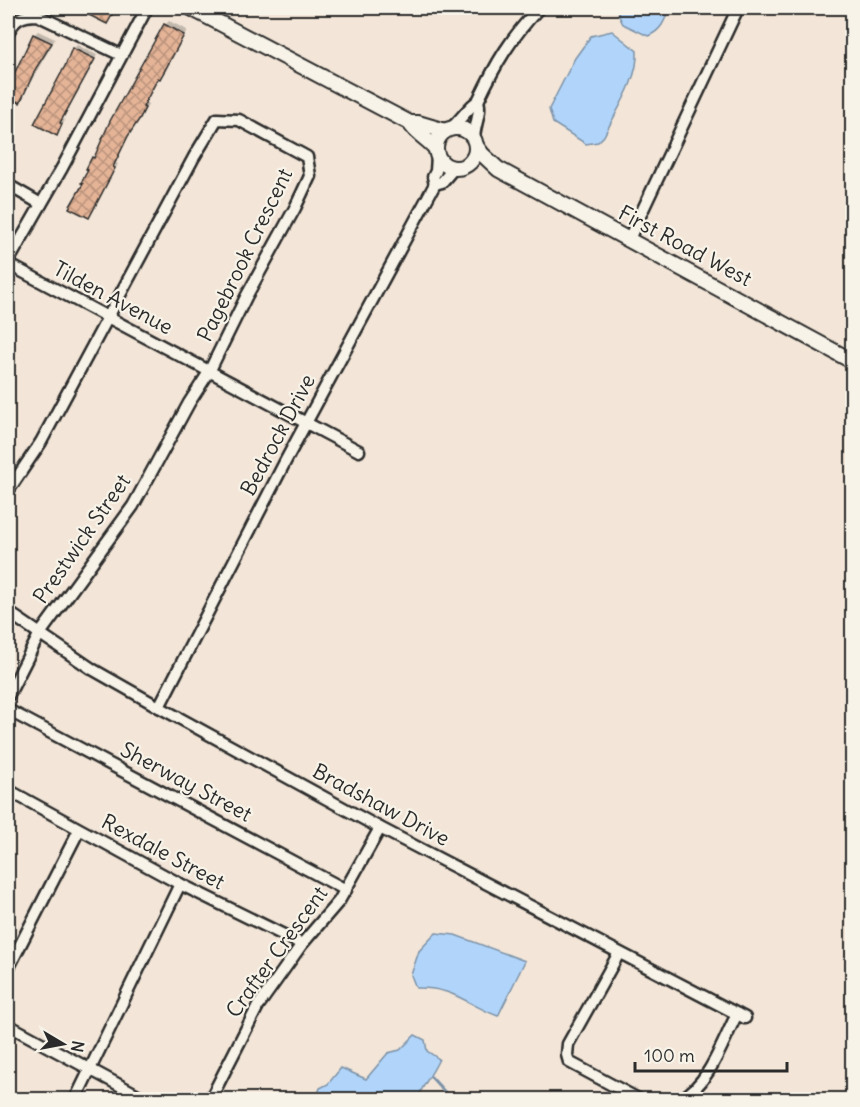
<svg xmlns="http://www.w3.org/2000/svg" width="860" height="1107" font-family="Delius,sans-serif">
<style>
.water{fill:#b1d5fa;stroke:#7b91a7;stroke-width:1.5}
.shadow{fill:#0003}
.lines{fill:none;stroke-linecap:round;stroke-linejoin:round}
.stream{stroke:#7b91a7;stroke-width:3}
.building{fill:url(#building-cross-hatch);stroke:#2b2b2b;stroke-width:1.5}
.street-casing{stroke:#2b2b2b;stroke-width:15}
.secondary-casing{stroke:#2b2b2b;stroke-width:18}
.street{stroke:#f7f3e8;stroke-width:10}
.secondary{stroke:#f7f3e8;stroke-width:14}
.labels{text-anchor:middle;stroke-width:4.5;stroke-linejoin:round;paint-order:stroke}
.street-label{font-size:21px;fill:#2b2b2b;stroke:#f7f3e8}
</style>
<defs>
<pattern id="building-cross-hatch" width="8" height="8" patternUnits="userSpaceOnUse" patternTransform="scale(1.5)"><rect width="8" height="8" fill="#e5b497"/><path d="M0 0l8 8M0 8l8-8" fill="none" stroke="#ba937b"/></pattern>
</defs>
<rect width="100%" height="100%" fill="#f3e6d8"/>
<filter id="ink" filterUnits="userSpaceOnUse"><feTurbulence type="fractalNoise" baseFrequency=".0167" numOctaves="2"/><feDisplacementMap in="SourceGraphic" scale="12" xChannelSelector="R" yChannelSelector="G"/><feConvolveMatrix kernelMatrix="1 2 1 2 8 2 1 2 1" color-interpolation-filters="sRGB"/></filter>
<g filter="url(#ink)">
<g class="water">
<path d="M 621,8 L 669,8 C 665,21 661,31 648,36 L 623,24 L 618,14 Z"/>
<path d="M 612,31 L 637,51 C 639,79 616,111 604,136 L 598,142 L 586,144 L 553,123 L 549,109 L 575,58 L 591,36 Z"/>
<path d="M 436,933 L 455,935 L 525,961 L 498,1016 C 466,1004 454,987 416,988 L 411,975 L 419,951 Z"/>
<path d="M 415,1035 L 425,1040 L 427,1051 L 439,1059 C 432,1074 423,1085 417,1099 L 316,1099 L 320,1088 L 328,1084 L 341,1068 L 366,1079 L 388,1053 L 400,1050 Z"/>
</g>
<g class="shadow">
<path d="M 78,8 L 119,8 L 107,22 Z"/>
<path d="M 169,21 L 187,30 L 165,73 L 160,77 L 146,102 L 148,104 L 144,112 L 132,130 L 116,163 L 118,164 L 93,212 L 89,216 L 85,183 L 93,158 L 165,25 Z"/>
<path d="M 38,31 L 55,39 L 20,101 L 8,95 L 8,86 L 12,81 L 34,35 Z"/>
<path d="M 77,45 L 97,55 L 63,119 L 65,120 L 60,130 L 56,134 L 73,49 Z"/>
</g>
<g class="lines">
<path class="stream" d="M 431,1077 L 452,1100"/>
</g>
<g class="building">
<path d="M 75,8 L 116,8 L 107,24 Z"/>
<path d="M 164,24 L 184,35 L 160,79 L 158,78 L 143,107 L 145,108 L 140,118 L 128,136 L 113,167 L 115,168 L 89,218 L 69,208 L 83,184 L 81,183 L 88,170 L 86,169 L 92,157 L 94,158 L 110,121 Z"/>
<path d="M 33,34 L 52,43 L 36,68 L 20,103 L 8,97 L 8,87 Z"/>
<path d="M 72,48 L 95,59 L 60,123 L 62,124 L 57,136 L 34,124 L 65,66 Z"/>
</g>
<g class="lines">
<g class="street-casing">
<g id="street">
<path d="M 8,33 C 14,19 22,15 37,15 L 121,55"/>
<path d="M 451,128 C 460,121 470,105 478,101 C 496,63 510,39 539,8"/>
<path d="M 474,139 C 474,126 482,112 478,101"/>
<path d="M 435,184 L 433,177 L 436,171 L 437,156"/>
<path d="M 8,185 L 41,204"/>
<path d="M 629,239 L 738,8"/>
<path d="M 8,262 L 62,168 L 147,8"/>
<path d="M 8,264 L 359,451"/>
<path d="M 8,491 L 41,442 L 194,157 L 217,119 L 239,120 L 307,157 L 310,176 L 295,208 L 246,297 L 209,372 L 189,403 L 133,506 L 39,635 L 8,696"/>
<path d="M 8,612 L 92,669 L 159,707 L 380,828 L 745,1018"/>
<path d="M 159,707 L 286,460 L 435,184 L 442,182 L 454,168"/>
<path d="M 8,710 L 346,890"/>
<path d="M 8,790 L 180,884 L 302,944"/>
<path d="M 619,953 L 568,1044 L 567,1055 L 569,1062 L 640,1100"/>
<path d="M 8,969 L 79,830"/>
<path d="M 8,1025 L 147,1100"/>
<path d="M 75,1100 L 180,884"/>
<path d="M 210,1100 L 258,1006 L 302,944 L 339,901 L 380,828"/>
<path d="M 680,1100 C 710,1083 722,1043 737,1014"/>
</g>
</g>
<g class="secondary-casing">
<g id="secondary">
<path d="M 191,8 L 410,123 C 415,133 428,139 436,149"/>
<path d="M 410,123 L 418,123 L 445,131"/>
<circle cx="456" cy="148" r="20"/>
<path d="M 476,146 L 482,154 L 498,169 L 852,361"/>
</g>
</g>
<use href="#street" class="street"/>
<use href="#secondary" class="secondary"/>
</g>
</g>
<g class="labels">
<g class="street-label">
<text transform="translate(685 246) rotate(28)" y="7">First Road West</text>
<text transform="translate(245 255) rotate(-64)" y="7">Pagebrook Crescent</text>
<text transform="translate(113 298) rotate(28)" y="7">Tilden Avenue</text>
<text transform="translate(278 435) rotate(-62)" y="7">Bedrock Drive</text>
<text transform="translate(82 539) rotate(-55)" y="7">Prestwick Street</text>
<text transform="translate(186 782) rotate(28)" y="7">Sherway Street</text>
<text transform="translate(381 805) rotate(28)" y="7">Bradshaw Drive</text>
<text transform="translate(163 852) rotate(28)" y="7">Rexdale Street</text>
<text transform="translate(277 952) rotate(-54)" y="7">Crafter Crescent</text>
</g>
</g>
<rect width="860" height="1107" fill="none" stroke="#f7f3e8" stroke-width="30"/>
<rect x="15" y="15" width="830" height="1077" fill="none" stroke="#2b2b2b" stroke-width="2" filter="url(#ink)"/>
<g transform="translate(63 1044) rotate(100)" stroke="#f7f3e8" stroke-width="4.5" paint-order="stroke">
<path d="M0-4.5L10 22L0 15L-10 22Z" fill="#2b2b2b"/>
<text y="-9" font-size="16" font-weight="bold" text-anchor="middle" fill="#2b2b2b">N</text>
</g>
<path d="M635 1062v9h152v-9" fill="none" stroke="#2b2b2b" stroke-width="3"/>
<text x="644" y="1062" font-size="18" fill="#2b2b2b" stroke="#f7f3e8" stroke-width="4.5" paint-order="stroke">100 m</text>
</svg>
